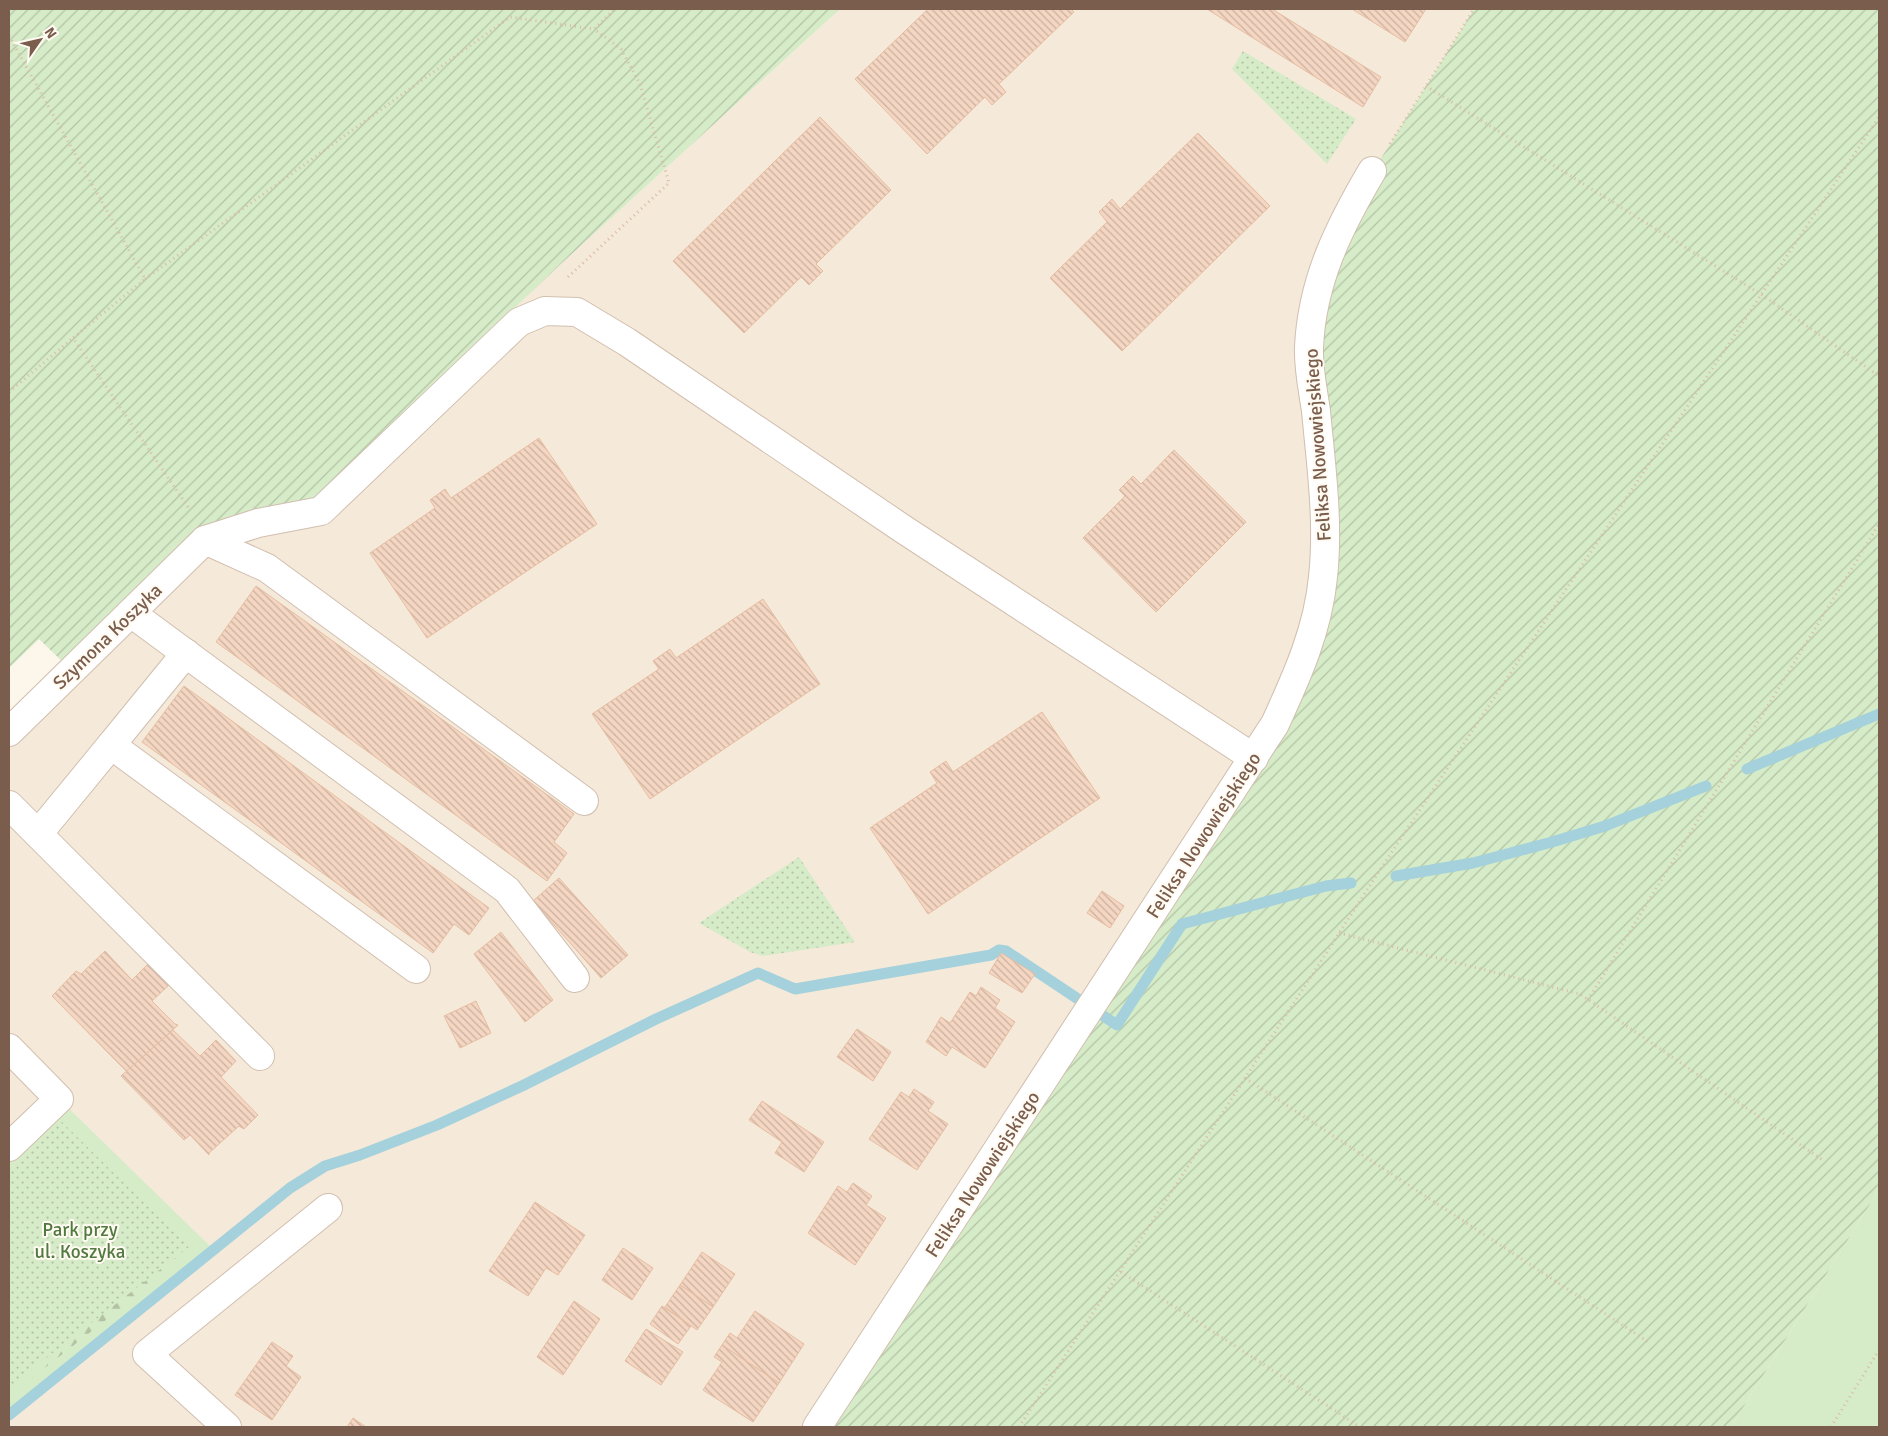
<svg xmlns="http://www.w3.org/2000/svg" width="1888" height="1436" font-family="Signika,sans-serif">
<style>
.residential{fill:#f5e9d9}
.grass{fill:#d6ecc8}
.forest{fill:url(#forest-firs)}
.park{fill:url(#park-dots)}
.garden{fill:url(#garden-furrows)}
.lines{fill:none;stroke-linecap:round;stroke-linejoin:round}
.stream{stroke:#a4d1db;stroke-width:11}
.building{fill:url(#building-back-hatch);stroke:#e7bda1}
.minor-casing{stroke:#d1bfaf;stroke-width:30}
.path{stroke:#dabaa4;stroke-width:3;stroke-dasharray:1 4;stroke-linecap:butt}
.minor{stroke:#fff;stroke-width:28}
.labels{text-anchor:middle;stroke-width:4;stroke-linejoin:round;paint-order:stroke}
.street-label{font-size:19px;fill:#7a5d4c;stroke:#fffaf2}
.park-label{font-size:19px;fill:#517a41;stroke:#fffaf2}
</style>
<defs>
<pattern id="forest-firs" width="22" height="20" patternUnits="userSpaceOnUse" patternTransform="scale(1.25)"><rect width="22" height="20" fill="#d6ecc8"/><path d="M5 1l3.5 6h-7zM16 11l3.5 6h-7z" fill="#b3c2a5"/></pattern>
<pattern id="park-dots" width="8" height="8" patternUnits="userSpaceOnUse" patternTransform="scale(1.25)"><rect width="8" height="8" fill="#d6ecc8"/><path d="M2 2h.1M6 6h.1" fill="none" stroke="#b3c2a5" stroke-width="1.8" stroke-linecap="round"/></pattern>
<pattern id="garden-furrows" width="10" height="10" patternUnits="userSpaceOnUse" patternTransform="scale(1.25)"><rect width="10" height="10" fill="#d6ecc8"/><path d="M-1 1l2-2M0 10L10 0M9 11l2-2" fill="none" stroke="#b3c2a5"/></pattern>
<pattern id="building-back-hatch" width="6" height="6" patternUnits="userSpaceOnUse" patternTransform="scale(1.25)"><rect width="6" height="6" fill="#f4d6c2"/><path d="M-1 5l2 2M0 0l6 6M5-1l2 2" fill="none" stroke="#cbb1a0"/></pattern>
</defs>
<rect width="100%" height="100%" fill="#fdf6eb"/>
<path class="residential" d="M 840,9 L 1474,9 L 1373,171 L 1321,461 L 1301,666 L 817,1427 L 9,1427 L 9,732 L 205,540 L 263,508 L 316,497 L 563,262 Z"/>
<g class="grass">
<path d="M 59,1099 L 214,1250 L 9,1415 L 9,1147 Z"/>
<path d="M 1879,1190 L 1879,1427 L 1731,1427 L 1864,1214 Z"/>
</g>
<path class="forest" d="M 178,1255 L 167,1272 L 9,1396 L 9,1353 Z"/>
<g class="park">
<path d="M 1243,51 L 1356,119 L 1327,164 L 1232,69 Z"/>
<path d="M 799,857 L 855,942 L 763,956 L 750,952 L 699,923 Z"/>
<path d="M 60,1120 L 189,1247 L 9,1387 L 9,1168 Z"/>
</g>
<g class="garden">
<path d="M 9,9 L 840,9 L 563,262 L 316,497 L 263,508 L 205,540 L 72,671 L 39,639 L 9,668 Z"/>
<path d="M 1474,9 L 1879,9 L 1879,1190 L 1731,1427 L 817,1427 L 1254,758 L 1316,619 L 1309,348 L 1373,171 Z"/>
</g>
<g class="lines">
<g class="stream">
<path d="M 1747,769 L 1879,714"/>
<path d="M 1396,876 L 1473,863 L 1552,842 L 1605,826 L 1706,786"/>
<path d="M 9,1415 L 290,1188 L 325,1166 L 360,1155 L 437,1125 L 522,1086 L 656,1019 L 758,973 L 795,989 L 991,955 L 999,950 L 1006,951 L 1117,1025 L 1182,924 L 1326,886 L 1351,883"/>
</g>
</g>
<g class="building">
<path d="M 928,9 L 1071,9 L 1074,12 L 999,84 L 1006,92 L 992,105 L 985,97 L 927,154 L 855,79 Z"/>
<path d="M 1207,9 L 1272,9 L 1381,77 L 1363,107 Z"/>
<path d="M 1352,9 L 1426,9 L 1405,42 Z"/>
<path d="M 820,117 L 891,190 L 816,264 L 823,271 L 809,285 L 801,277 L 744,333 L 673,261 Z"/>
<path d="M 1198,133 L 1270,206 L 1122,351 L 1050,278 L 1107,222 L 1099,212 L 1112,199 L 1120,209 Z"/>
<path d="M 539,438 L 597,524 L 427,638 L 370,553 L 435,508 L 430,500 L 445,489 L 451,498 Z"/>
<path d="M 1174,450 L 1246,522 L 1156,612 L 1083,538 L 1125,496 L 1119,490 L 1133,476 L 1141,484 Z"/>
<path d="M 256,586 L 574,814 L 554,842 L 567,853 L 547,881 L 216,642 Z"/>
<path d="M 763,599 L 820,684 L 650,799 L 592,714 L 659,669 L 653,661 L 670,649 L 676,658 Z"/>
<path d="M 184,686 L 489,908 L 469,935 L 454,924 L 433,953 L 142,742 Z"/>
<path d="M 1042,712 L 1100,798 L 928,914 L 870,828 L 937,783 L 930,772 L 946,761 L 953,772 Z"/>
<path d="M 559,878 L 628,955 L 601,978 L 533,901 Z"/>
<path d="M 1102,891 L 1124,906 L 1110,928 L 1087,913 Z"/>
<path d="M 501,932 L 553,1000 L 525,1022 L 474,954 Z"/>
<path d="M 105,951 L 132,980 L 148,964 L 169,985 L 152,1001 L 175,1024 L 178,1025 L 127,1072 L 52,996 L 76,971 L 81,974 Z"/>
<path d="M 1001,953 L 1035,974 L 1022,993 L 989,973 Z"/>
<path d="M 981,987 L 1000,1000 L 995,1008 L 1015,1022 L 985,1068 L 952,1047 L 946,1056 L 926,1042 L 941,1017 L 950,1023 L 970,992 L 976,996 Z"/>
<path d="M 476,1001 L 491,1033 L 460,1048 L 444,1016 Z"/>
<path d="M 857,1029 L 891,1052 L 873,1081 L 837,1057 Z"/>
<path d="M 173,1030 L 200,1056 L 216,1040 L 236,1061 L 221,1077 L 258,1115 L 244,1129 L 239,1126 L 209,1153 L 209,1155 L 190,1135 L 184,1140 L 121,1076 Z"/>
<path d="M 914,1089 L 934,1102 L 928,1111 L 948,1124 L 917,1170 L 869,1139 L 901,1092 L 909,1097 Z"/>
<path d="M 762,1101 L 824,1142 L 804,1172 L 775,1153 L 782,1142 L 749,1120 Z"/>
<path d="M 853,1183 L 872,1196 L 866,1205 L 886,1218 L 855,1265 L 808,1233 L 838,1186 L 847,1192 Z"/>
<path d="M 535,1202 L 585,1235 L 558,1275 L 546,1268 L 528,1296 L 489,1271 Z"/>
<path d="M 623,1248 L 653,1268 L 632,1300 L 602,1280 Z"/>
<path d="M 702,1252 L 735,1274 L 713,1307 L 680,1285 Z"/>
<path d="M 680,1285 L 713,1307 L 697,1330 L 665,1307 Z"/>
<path d="M 574,1301 L 600,1319 L 563,1375 L 537,1357 Z"/>
<path d="M 662,1306 L 691,1326 L 678,1344 L 650,1324 Z"/>
<path d="M 755,1311 L 804,1344 L 779,1383 L 722,1345 L 730,1333 L 737,1338 Z"/>
<path d="M 646,1329 L 683,1352 L 661,1385 L 625,1361 Z"/>
<path d="M 272,1342 L 293,1356 L 286,1366 L 301,1377 L 272,1420 L 235,1395 Z"/>
<path d="M 722,1345 L 779,1383 L 753,1422 L 703,1390 L 722,1362 L 714,1357 Z"/>
<path d="M 353,1418 L 366,1427 L 347,1427 Z"/>
</g>
<g class="lines">
<g class="minor-casing">
<g id="minor">
<path d="M 205,540 L 267,568 L 584,801"/>
<path d="M 131,613 L 507,890 L 575,978"/>
<path d="M 186,653 L 111,745 L 416,969"/>
<path d="M 9,732 L 205,540 L 258,523 L 321,511 L 519,322 L 545,311 L 577,312 L 627,342 L 903,529 L 1254,758"/>
<path d="M 9,805 L 38,834 L 111,745"/>
<path d="M 38,834 L 260,1056"/>
<path d="M 9,1048 L 59,1099 L 9,1147"/>
<path d="M 227,1427 L 147,1354 L 328,1208"/>
<path d="M 817,1427 L 1275,724 C 1297,676 1318,630 1323,577 C 1329,522 1321,465 1316,411 C 1313,390 1308,368 1309,347 C 1312,281 1339,227 1372,171"/>
</g>
</g>
<g class="path">
<path d="M 9,36 L 145,279 L 73,338 L 190,510"/>
<path d="M 1426,86 L 1762,295 L 1879,376"/>
<path d="M 1390,144 L 1474,9"/>
<path d="M 568,277 L 669,183 L 640,84 L 621,49 L 594,29"/>
<path d="M 145,279 L 510,17 L 594,29 L 615,9"/>
<path d="M 9,392 L 73,338"/>
<path d="M 1339,933 L 1580,994 L 1824,1161"/>
<path d="M 1588,1000 L 1879,524"/>
<path d="M 1245,1078 L 1650,1343"/>
<path d="M 1121,1272 L 1360,1427"/>
<path d="M 1019,1427 L 1378,873 L 1879,117"/>
<path d="M 1831,1427 L 1879,1350"/>
</g>
<use href="#minor" class="minor"/>
</g>
<g class="labels">
<g class="street-label">
<text transform="translate(1317 445) rotate(-94)" y="7">Feliksa Nowowiejskiego</text>
<text transform="translate(107 636) rotate(-44)" y="7">Szymona Koszyka</text>
<text transform="translate(1203 835) rotate(-57)" y="7">Feliksa Nowowiejskiego</text>
<text transform="translate(982 1174) rotate(-57)" y="7">Feliksa Nowowiejskiego</text>
</g>
<g class="park-label">
<text x="80" y="1236">Park przy<tspan x="80" dy="22">ul. Koszyka</tspan></text>
</g>
</g>
<rect width="1888" height="1436" fill="none" stroke="#7a5d4c" stroke-width="20"/>
<g transform="translate(40 40) rotate(56)" stroke="#fffaf2" stroke-width="4" paint-order="stroke">
<path d="M0-4L9 19L0 12L-9 19Z" fill="#7a5d4c"/>
<text y="-8" font-size="14" font-weight="bold" text-anchor="middle" fill="#7a5d4c">N</text>
</g>
</svg>
